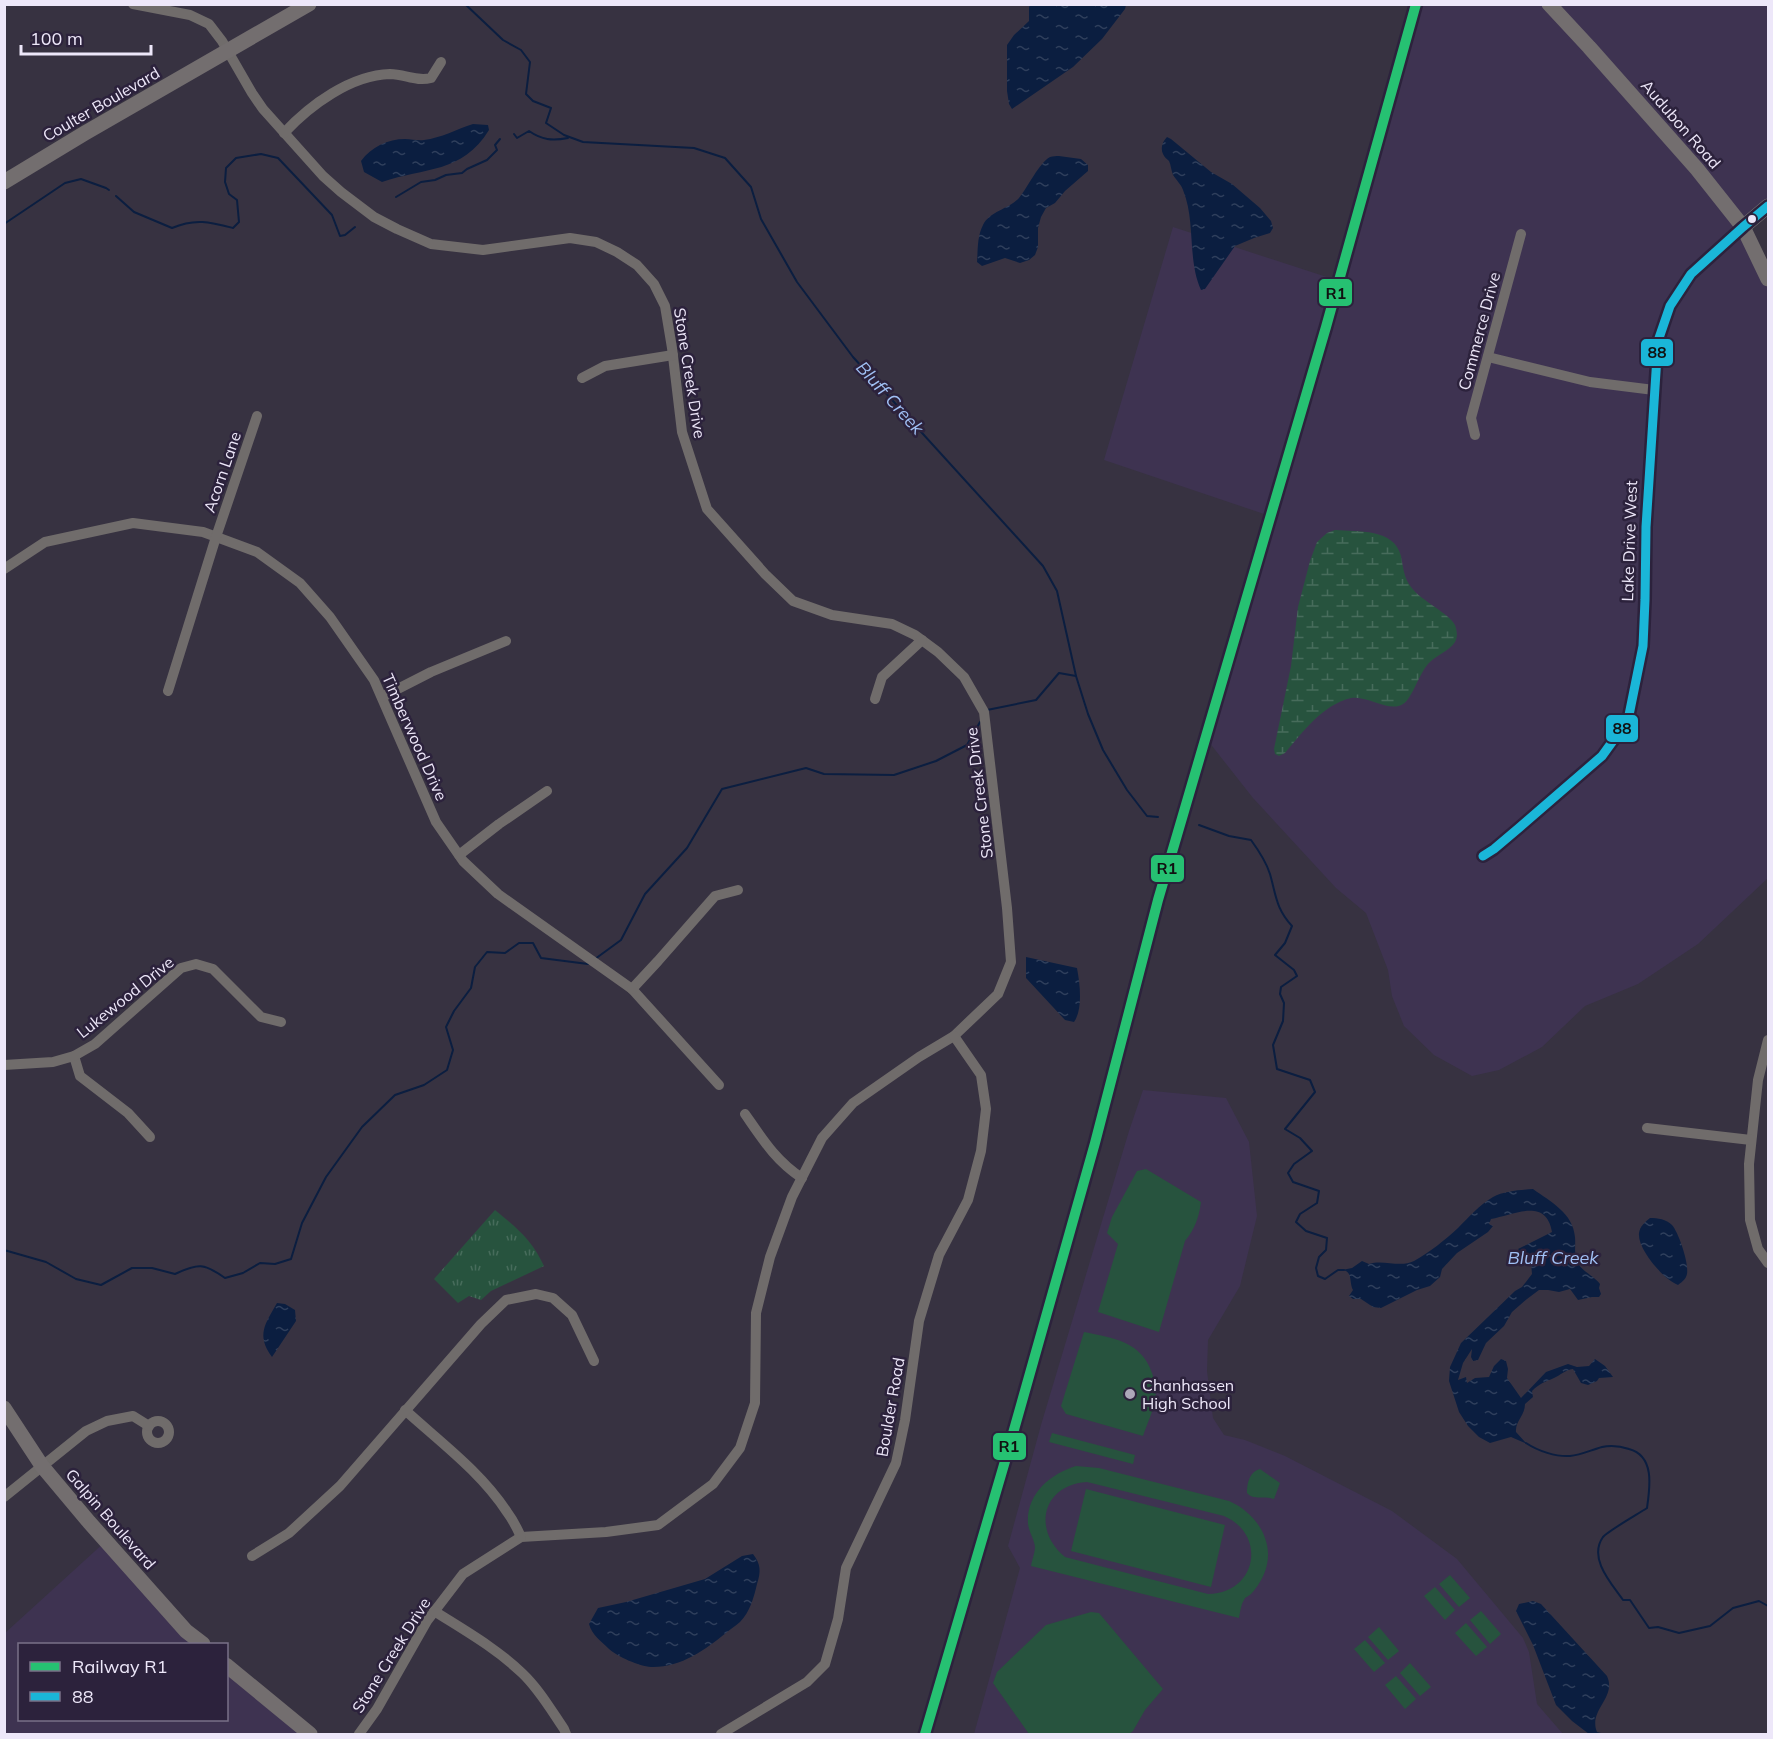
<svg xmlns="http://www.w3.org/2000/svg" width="1773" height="1739" font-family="Mulish,sans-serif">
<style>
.built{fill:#3e3351}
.green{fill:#27533e;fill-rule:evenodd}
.wetland{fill:url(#wetland-marsh)}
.park{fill:url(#park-tufts)}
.water{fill:url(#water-ripples)}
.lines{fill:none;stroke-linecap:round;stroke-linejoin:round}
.stream{stroke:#0b1e40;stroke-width:2}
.street{stroke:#706c6b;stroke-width:10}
.secondary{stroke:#736e6f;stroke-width:15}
.bus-1-casing{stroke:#2c223c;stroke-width:14}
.bus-1{stroke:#1ab6d8;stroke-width:9}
.rail-1-casing{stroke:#2c223c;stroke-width:15}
.rail-1{stroke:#26c172;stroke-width:10}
.bus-dot{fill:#ede7f9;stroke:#2c223c;stroke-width:2}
.poi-dot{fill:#ada8b9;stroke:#2c223c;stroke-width:2}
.labels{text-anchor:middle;stroke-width:5;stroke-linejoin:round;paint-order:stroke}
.street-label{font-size:16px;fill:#ede7f9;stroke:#2c223c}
.poi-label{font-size:16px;fill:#ede7f9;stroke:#2c223c;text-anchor:start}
.water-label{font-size:18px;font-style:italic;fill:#a0c0f5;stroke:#2c223c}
.line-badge{stroke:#2c223c;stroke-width:2}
.pale-badge-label{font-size:16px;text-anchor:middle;font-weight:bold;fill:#111}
</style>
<defs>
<pattern id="wetland-marsh" width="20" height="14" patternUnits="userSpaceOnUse" patternTransform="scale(1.5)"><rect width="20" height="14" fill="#27533e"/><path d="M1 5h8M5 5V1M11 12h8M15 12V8" fill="none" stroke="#476c5b"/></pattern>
<pattern id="park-tufts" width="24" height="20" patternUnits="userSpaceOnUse" patternTransform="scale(1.5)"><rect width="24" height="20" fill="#27533e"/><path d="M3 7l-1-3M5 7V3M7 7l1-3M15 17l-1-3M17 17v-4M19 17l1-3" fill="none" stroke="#476c5b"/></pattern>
<pattern id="water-ripples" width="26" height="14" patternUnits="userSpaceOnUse" patternTransform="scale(1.5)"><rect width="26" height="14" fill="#0b1e40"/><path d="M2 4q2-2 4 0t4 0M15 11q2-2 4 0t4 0" fill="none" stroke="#2f3f5c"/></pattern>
</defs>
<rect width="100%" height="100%" fill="#373241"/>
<g class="built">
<path d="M 1416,5 L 1768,5 L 1768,206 L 1743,227 L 1768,285 L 1768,878 L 1698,944 L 1638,984 L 1585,1006 L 1542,1047 L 1499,1070 L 1472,1076 L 1434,1055 L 1404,1026 L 1392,996 L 1388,970 L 1366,913 L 1336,888 L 1253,798 L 1205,737 L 1270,516 L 1104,460 L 1173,227 L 1339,281 Z"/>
<path d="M 1143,1090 L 1226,1098 L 1249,1142 L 1257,1216 L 1240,1286 L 1208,1340 L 1207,1371 L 1213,1418 L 1224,1435 L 1245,1440 L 1285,1456 L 1392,1511 L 1457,1559 L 1523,1638 L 1529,1652 L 1537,1704 L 1563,1734 L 974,1734 L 1020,1568 L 1008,1546 L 1041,1425 L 1129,1131 Z"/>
<path d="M 106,1541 L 203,1644 L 20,1644 L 20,1720 L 226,1720 L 227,1665 L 310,1734 L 5,1734 L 5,1633 Z"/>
</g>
<g class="green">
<path d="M 1146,1169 L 1201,1202 C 1199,1217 1195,1229 1185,1241 L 1159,1332 L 1098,1312 L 1118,1244 L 1107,1233 L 1112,1217 L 1137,1171 Z"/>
<path d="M 1084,1332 C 1113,1338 1141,1341 1152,1373 C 1155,1381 1157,1392 1155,1400 C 1153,1412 1147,1424 1143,1436 L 1066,1414 L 1061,1406 Z"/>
<path d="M 1052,1433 L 1135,1455 L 1133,1464 L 1049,1442 Z"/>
<path d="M 1076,1466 L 1099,1468 L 1229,1501 C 1257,1513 1277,1544 1264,1574 C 1261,1581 1256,1589 1251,1594 C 1249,1596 1245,1597 1244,1600 C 1241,1604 1240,1613 1239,1618 L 1031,1566 C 1032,1560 1035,1552 1035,1547 C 1034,1539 1029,1532 1028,1524 C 1026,1494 1050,1474 1076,1466 ZM 1087,1482 L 1224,1516 C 1268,1535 1256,1594 1208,1594 L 1065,1557 C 1032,1530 1042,1485 1087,1482 Z"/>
<path d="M 1260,1469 L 1280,1483 L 1274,1499 C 1264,1495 1254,1501 1247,1493 C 1247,1484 1249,1472 1260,1469 Z"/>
<path d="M 1086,1489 L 1225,1525 L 1211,1587 L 1071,1551 Z"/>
<path d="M 1450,1575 L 1470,1598 L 1459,1607 L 1439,1584 Z"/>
<path d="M 1435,1587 L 1455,1610 L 1445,1620 L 1424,1596 Z"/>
<path d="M 1481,1611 L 1501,1634 L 1490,1644 L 1470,1620 Z"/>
<path d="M 1091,1612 L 1099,1613 L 1163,1689 L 1145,1710 L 1133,1731 L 1129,1734 L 1029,1734 L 993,1683 L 997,1672 L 1046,1625 Z"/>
<path d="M 1466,1623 L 1487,1647 L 1476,1656 L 1455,1633 Z"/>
<path d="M 1379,1627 L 1399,1651 L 1388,1660 L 1368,1637 Z"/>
<path d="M 1365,1640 L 1385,1663 L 1374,1672 L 1354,1649 Z"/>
<path d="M 1410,1663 L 1431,1687 L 1420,1696 L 1400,1673 Z"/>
<path d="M 1396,1676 L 1416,1699 L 1405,1709 L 1385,1685 Z"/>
</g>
<path class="wetland" d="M 1335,530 C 1358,532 1394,528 1401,556 C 1403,567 1404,578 1411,587 C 1421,601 1449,613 1455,625 C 1457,631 1458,637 1455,642 C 1449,651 1437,655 1430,662 C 1419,672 1413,698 1403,704 C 1389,713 1368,695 1351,698 C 1322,705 1303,732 1285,753 L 1279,756 L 1275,754 L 1274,749 L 1291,666 L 1298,607 L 1310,561 L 1317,542 L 1327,533 Z"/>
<path class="park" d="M 495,1210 C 517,1228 532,1240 544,1266 L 491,1291 L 481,1300 L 469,1296 L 458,1303 L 434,1279 Z"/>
<g class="water">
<path d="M 1029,5 L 1126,5 L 1125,9 L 1102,39 L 1073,67 L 1012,109 L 1009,104 L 1007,91 L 1007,45 L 1014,35 L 1029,21 Z"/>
<path d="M 473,124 L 488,125 L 489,130 C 462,174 425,167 382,182 L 364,172 L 361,161 C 371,147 388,139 405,139 C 412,139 418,141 424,140 C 441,138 457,129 473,124 Z"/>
<path d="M 1167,137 L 1171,139 L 1211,172 L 1232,184 L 1260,208 L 1271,221 L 1273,228 L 1270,233 L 1254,238 L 1235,246 L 1205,289 L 1201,290 C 1187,259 1196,222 1183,190 C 1181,184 1176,180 1173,175 C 1171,170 1171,165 1169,161 C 1167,159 1164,157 1163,154 C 1160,148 1163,141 1167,137 Z"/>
<path d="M 1059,156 L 1081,159 L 1088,165 L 1088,171 L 1065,191 L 1055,203 L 1046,208 L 1041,217 L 1038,228 L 1038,247 L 1035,255 L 1029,260 L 1020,263 L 1005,258 L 982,266 L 977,262 C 978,249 977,237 983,225 C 990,211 1009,209 1019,198 C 1028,187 1039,163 1050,157 C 1053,156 1056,156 1059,156 Z"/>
<path d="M 1026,957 L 1077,968 C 1080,984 1083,1009 1074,1022 L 1065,1020 L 1026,978 Z"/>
<path d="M 1533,1189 C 1551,1202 1573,1213 1575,1237 C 1576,1247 1573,1256 1579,1265 C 1585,1273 1594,1276 1600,1284 L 1599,1288 L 1601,1294 L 1599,1297 L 1592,1297 L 1578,1300 L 1570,1289 L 1559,1292 L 1548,1290 L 1539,1290 L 1527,1299 L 1512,1312 L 1504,1326 L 1486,1343 L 1478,1360 L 1473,1361 L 1471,1357 L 1472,1349 L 1463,1363 L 1458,1380 L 1466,1377 L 1467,1383 L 1475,1378 L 1489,1377 L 1494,1366 L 1501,1359 L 1506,1361 L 1508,1369 L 1507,1378 L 1521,1398 L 1546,1372 L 1568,1364 L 1577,1367 L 1589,1366 L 1595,1359 L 1605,1366 L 1613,1377 L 1599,1378 L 1597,1381 L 1588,1385 L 1581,1383 L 1573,1369 C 1565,1370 1561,1375 1554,1378 C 1545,1382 1540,1383 1532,1391 L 1533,1397 L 1525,1404 C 1525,1416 1515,1421 1516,1432 L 1527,1444 L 1511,1437 L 1490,1443 L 1479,1437 L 1468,1426 L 1459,1412 L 1449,1381 L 1450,1367 L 1461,1343 L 1515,1291 L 1522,1287 L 1532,1274 L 1531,1263 L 1518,1249 L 1552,1232 C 1546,1197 1514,1215 1491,1219 L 1489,1224 L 1493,1226 L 1488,1232 L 1457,1253 L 1442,1269 L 1440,1277 L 1430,1286 L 1417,1290 L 1381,1308 L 1373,1307 L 1361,1299 L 1353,1299 L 1349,1296 L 1353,1290 C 1349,1282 1353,1271 1342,1270 L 1352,1268 L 1362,1261 L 1369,1264 C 1383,1259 1400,1268 1414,1261 C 1430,1252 1445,1240 1458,1228 C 1469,1217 1479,1205 1493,1197 C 1504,1191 1521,1190 1533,1189 Z"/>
<path d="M 1650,1218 C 1658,1218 1666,1219 1672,1225 C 1679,1233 1689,1264 1687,1274 C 1686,1279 1682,1282 1678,1285 C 1664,1280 1637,1249 1639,1233 C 1640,1226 1645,1222 1650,1218 Z"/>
<path d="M 277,1303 L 285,1304 L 295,1310 L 296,1321 L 272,1357 C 256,1335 265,1324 277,1303 Z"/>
<path d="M 753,1554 C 761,1564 761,1572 757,1584 C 754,1597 750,1612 740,1622 C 736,1626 730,1629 726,1633 C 705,1650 680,1668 651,1667 C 639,1666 618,1657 609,1649 C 601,1641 592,1635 589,1624 L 598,1608 L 626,1602 L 705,1579 L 742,1556 Z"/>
<path d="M 1533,1601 L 1541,1604 L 1607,1676 C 1617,1698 1588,1710 1597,1732 L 1605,1734 L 1619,1734 L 1589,1734 L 1572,1721 L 1556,1705 L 1533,1645 L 1516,1611 L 1519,1604 Z"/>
</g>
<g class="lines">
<g class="stream">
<path d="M 465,4 L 503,40 L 521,50 L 530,62 L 526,94 L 533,101 L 551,108 L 546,123 L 564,135 L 583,142 L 694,148 L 725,158 L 751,187 L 761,219 L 797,282 L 853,357 L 1043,566 L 1057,591 L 1076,676 L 1088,714 L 1103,750 L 1127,790 L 1147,816 L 1158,817"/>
<path d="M 514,134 L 517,138 L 529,131 C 542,140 552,141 568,138"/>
<path d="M 116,196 L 134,212 L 172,228 C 195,218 210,222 233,228 L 239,222 L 237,200 L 229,194 L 225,182 L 226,168 L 236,158 L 261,154 L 278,158 L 332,215 L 340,236 L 345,235 L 355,227"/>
<path d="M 396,197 L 421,182 L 435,180 L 446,175 L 462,173 L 467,169 L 487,160 L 497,150 L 495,145 L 500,139"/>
<path d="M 4,224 L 65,183 L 81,179 L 106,188 L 109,190"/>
<path d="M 987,710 L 1036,700 L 1059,673 L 1076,676"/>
<path d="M 1199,825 L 1229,836 L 1251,840 C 1259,851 1266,861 1270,874 C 1276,895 1276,909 1292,926 L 1285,943 L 1275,955 L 1294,970 L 1297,976 L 1281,987 L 1280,994 L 1284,1003 L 1283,1021 L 1273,1045 L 1277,1069 L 1310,1080 L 1315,1092 L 1285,1129 L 1300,1138 L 1312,1151 L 1294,1164 L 1288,1173 L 1293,1182 L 1319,1191 L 1317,1203 L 1300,1214 L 1296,1222 L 1306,1231 L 1327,1238 L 1326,1250 L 1319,1257 L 1316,1268 L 1318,1276 L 1325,1279 L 1338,1270 L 1344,1270"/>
<path d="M 595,959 L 621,940 L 645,894 L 687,848 L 722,789 L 806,768 L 824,774 L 894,775 L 936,761 L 967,745 L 980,722"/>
<path d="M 4,1250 L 46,1262 L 76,1279 L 101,1285 L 132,1268 L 152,1268 L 175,1274 C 198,1263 204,1263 225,1278 L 243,1273 L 260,1263 L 275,1264 L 291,1259 L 302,1223 L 326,1177 L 362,1127 L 395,1095 L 424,1085 L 447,1070 L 453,1050 L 446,1027 L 454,1011 L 471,988 L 475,967 L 487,952 L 505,953 L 519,943 L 533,943 L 541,958 L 588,964"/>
<path d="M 1526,1443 C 1538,1451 1556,1457 1570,1456 C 1581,1455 1591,1450 1602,1447 C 1611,1445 1620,1446 1629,1449 C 1655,1456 1650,1487 1647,1508 C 1638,1514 1608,1531 1603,1537 C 1588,1558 1611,1583 1623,1600 L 1630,1600 L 1649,1628 L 1658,1627 L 1679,1633 L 1710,1626 L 1733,1608 L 1759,1601 L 1768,1606"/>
</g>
<g class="street">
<path d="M 133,4 L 190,15 L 209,24 L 222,41 L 252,93 L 263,109 L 323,176 L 341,192 L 374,217 L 397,229 L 431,244 L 483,250 L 570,238 L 596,242 L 617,252 L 637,265 L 654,284 L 665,306 L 672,348 L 682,432 L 707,509 L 765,574 L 793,601 L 832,615 L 892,624 L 915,635 L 938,652 L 964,677 L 984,712 L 1007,908 L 1011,962 L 998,994 L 954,1036 L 919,1057 L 853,1103 L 822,1138 L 792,1197 L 770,1257 L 756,1313 L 755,1403 L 740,1448 L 713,1484 L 658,1525 L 606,1532 L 521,1537 L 463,1574 L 427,1621 L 377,1709 L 359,1734"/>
<path d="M 284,133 C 310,105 351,75 390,74 C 405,74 416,82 431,78 L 441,62"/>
<path d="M 1488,357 L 1590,382 L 1654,390"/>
<path d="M 582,378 L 605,366 L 673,355"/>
<path d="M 1475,435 L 1471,418 L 1521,234"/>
<path d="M 4,569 L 45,542 L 133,523 L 203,532 L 257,552 L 300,583 L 330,617 L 374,680 L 436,822 L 463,861 L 498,894 L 632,989 L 719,1085"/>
<path d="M 168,691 L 216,537 L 257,416"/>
<path d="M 382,697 L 431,672 L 506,641"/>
<path d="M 875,699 L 882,677 L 922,640"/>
<path d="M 459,855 L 499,824 L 547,791"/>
<path d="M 1483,856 L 1494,849 L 1520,827 L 1602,756 L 1628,720 L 1643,646 L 1645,600 L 1646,527 L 1658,341 L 1670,306 L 1691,274 L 1743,227"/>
<path d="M 632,989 L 658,961 L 715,896 L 738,890"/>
<path d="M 1768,1040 L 1758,1080 L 1749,1164 L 1750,1220 L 1758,1249 L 1768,1263"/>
<path d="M 74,1056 L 80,1076 L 128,1113 L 150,1137"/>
<path d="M 4,1065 L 53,1062 L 74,1056 L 95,1044 L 181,968 L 196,964 L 213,969 L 261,1017 L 281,1022"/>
<path d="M 745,1114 C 763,1140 776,1161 802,1178"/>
<path d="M 1647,1128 L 1751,1140"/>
<path d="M 405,1410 C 440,1442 481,1472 507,1512 C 513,1520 517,1528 521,1537"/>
<circle cx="158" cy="1432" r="11"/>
<path d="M 4,1497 L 86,1431 L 107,1421 L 133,1416 L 149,1426"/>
<path d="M 252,1556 L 289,1533 L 340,1486 L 481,1324 L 506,1300 L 536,1294 L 553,1298 L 572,1315 L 594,1361"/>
<path d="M 434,1611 C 464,1630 496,1648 522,1673 C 539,1689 551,1710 564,1729 L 566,1734"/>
<path d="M 721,1734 L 807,1682 L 825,1664 L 838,1619 L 846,1568 L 896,1463 L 905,1420 L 919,1321 L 939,1255 L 968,1200 L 981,1151 L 986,1109 L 981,1075 L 954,1036"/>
</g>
<g class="secondary">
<path d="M 1549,4 L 1589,47 L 1697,169 L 1743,227 L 1768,279"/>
<path d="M 4,182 L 85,133 L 309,4"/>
<path d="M 1743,227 L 1768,206"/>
<path d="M 4,1408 L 42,1466 L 89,1522 L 186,1631 L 203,1644"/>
<path d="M 226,1665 L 310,1734"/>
</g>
<g class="bus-1-casing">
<path id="bus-1" d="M 1483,856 L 1494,849 L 1520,827 L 1602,756 L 1628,720 L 1643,646 L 1645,600 L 1646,527 L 1658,341 L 1670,306 L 1691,274 L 1743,227 L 1768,206"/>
</g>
<use href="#bus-1" class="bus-1"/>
<g class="rail-1-casing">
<path id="rail-1" d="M 925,1734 L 1008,1451 L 1095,1143 L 1158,900 L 1326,327 L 1416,4"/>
</g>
<use href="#rail-1" class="rail-1"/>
</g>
<circle class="bus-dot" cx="1752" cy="219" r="5"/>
<circle class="poi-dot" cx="1130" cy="1394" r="6"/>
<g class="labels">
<g class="street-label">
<text transform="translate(101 104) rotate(-30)" y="6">Coulter Boulevard</text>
<text transform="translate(1681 124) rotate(49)" y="6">Audubon Road</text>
<text transform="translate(1479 331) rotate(-75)" y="6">Commerce Drive</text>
<text transform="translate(690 373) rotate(81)" y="6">Stone Creek Drive</text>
<text transform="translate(222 472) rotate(-71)" y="6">Acorn Lane</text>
<text transform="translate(1629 541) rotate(-88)" y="6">Lake Drive West</text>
<text transform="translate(415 737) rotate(66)" y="6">Timberwood Drive</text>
<text transform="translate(979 793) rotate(-97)" y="6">Stone Creek Drive</text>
<text transform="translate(125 997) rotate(-39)" y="6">Lukewood Drive</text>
<text transform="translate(890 1407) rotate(-80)" y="6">Boulder Road</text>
<text transform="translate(111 1519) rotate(49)" y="6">Galpin Boulevard</text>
<text transform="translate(391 1655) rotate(-58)" y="6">Stone Creek Drive</text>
</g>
<g class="poi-label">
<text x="1142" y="1391">Chanhassen<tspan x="1142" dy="18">High School</tspan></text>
</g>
<g class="water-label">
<text transform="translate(890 398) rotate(48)" y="6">Bluff Creek</text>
<text x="1553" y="1264">Bluff Creek</text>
</g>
</g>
<g class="line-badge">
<rect x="1318" y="278" width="35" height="29" rx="6" fill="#26c172"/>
<rect x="1640" y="338" width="34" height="29" rx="6" fill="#1ab6d8"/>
<rect x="1605" y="714" width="34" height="29" rx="6" fill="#1ab6d8"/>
<rect x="1150" y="854" width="35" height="29" rx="6" fill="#26c172"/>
<rect x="992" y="1432" width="35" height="29" rx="6" fill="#26c172"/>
</g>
<g class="pale-badge-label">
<text x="1336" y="299">R1</text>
<text x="1657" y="358">88</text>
<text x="1622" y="734">88</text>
<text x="1167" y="874">R1</text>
<text x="1009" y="1452">R1</text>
</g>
<rect width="1773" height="1739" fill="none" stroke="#ede7f9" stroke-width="12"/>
<rect x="18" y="1643" width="210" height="78" fill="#2c223c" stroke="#797188" stroke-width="1.5"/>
<rect x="30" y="1662" width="30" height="9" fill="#26c172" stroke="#797188" stroke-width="1.5"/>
<text x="72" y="1673" font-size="18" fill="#ede7f9">Railway R1</text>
<rect x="30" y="1692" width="30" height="9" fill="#1ab6d8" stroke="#797188" stroke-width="1.5"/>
<text x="72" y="1703" font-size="18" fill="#ede7f9">88</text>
<path d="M21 45v9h130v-9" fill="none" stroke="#ede7f9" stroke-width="3"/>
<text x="30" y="45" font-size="18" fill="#ede7f9" stroke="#2c223c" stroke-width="4.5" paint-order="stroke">100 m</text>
</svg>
